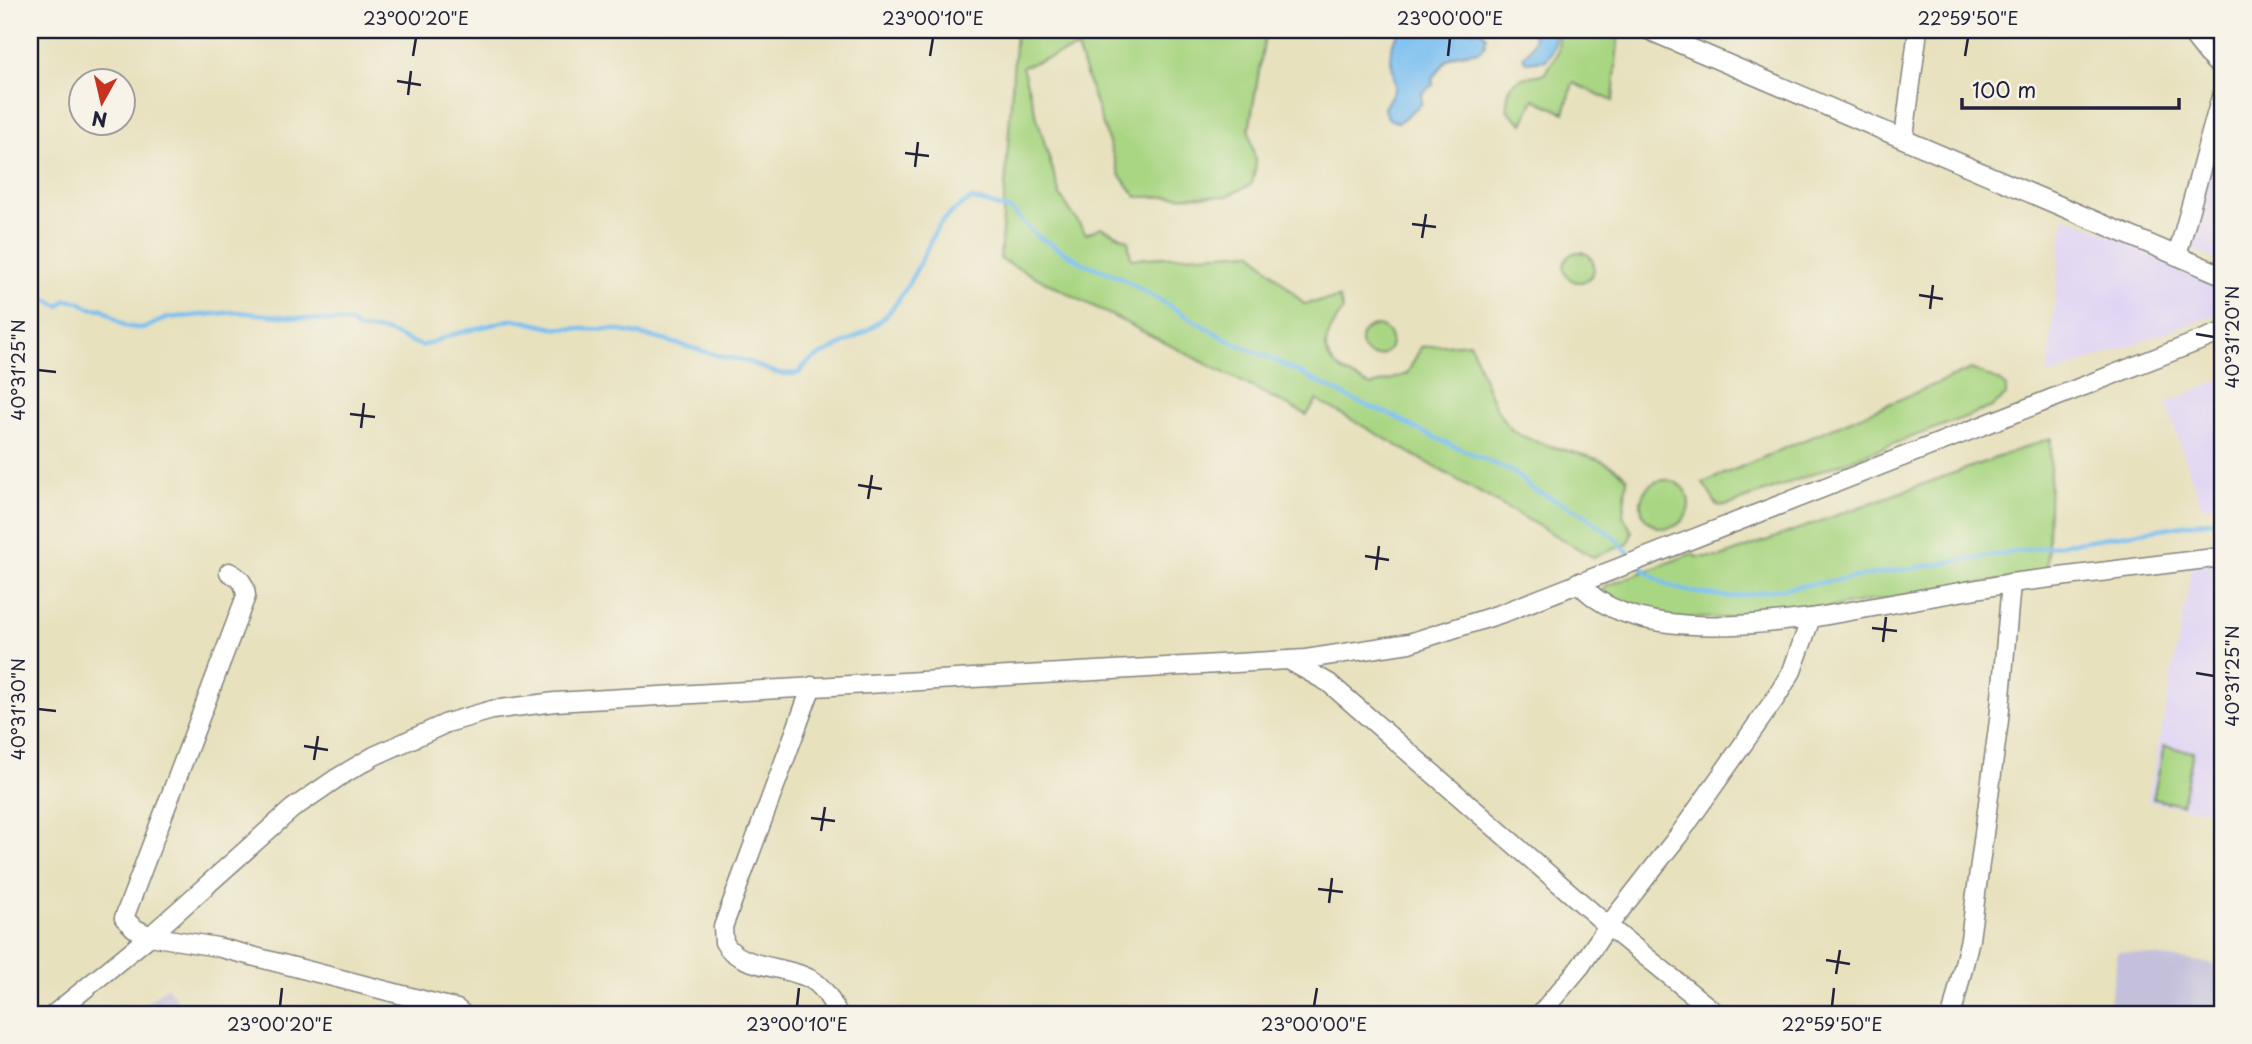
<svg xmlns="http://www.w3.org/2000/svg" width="2252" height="1044" font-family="'Playpen Sans',sans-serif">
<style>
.built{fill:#e0d4f4}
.industrial{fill:#c4c0db}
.green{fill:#a9d682;stroke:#667c5e;stroke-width:2}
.water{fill:#7abff1;stroke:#4e7096;stroke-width:2}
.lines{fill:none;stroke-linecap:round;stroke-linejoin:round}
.stream{stroke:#7abff1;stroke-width:4.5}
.minor-casing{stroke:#84827c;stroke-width:21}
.minor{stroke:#fff;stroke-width:18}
.ticks{fill:none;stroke:#22223b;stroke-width:2.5}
.neatline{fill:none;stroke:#22223b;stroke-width:2.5}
.ticks-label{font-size:18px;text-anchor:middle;fill:#22223b}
</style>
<rect width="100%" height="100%" fill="#f7f3e8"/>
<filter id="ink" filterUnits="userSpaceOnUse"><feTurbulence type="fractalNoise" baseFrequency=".0143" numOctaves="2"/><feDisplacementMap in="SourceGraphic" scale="14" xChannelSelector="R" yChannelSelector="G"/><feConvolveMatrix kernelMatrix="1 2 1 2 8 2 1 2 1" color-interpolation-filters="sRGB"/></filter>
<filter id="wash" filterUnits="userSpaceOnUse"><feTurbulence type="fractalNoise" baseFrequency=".00686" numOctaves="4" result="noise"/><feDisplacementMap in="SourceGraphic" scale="28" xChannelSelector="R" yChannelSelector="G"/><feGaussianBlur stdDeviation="1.57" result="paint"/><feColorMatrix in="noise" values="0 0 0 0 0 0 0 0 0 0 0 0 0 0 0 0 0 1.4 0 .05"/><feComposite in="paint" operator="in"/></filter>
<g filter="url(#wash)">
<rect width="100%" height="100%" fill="#e7e1be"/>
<g class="built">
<path d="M 2222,124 L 2222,262 L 2189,249 Z"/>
<path d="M 2064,216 L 2222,279 L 2222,312 L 2047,376 Z"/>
<path d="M 2222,379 L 2222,504 L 2202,507 L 2166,403 Z"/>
<path d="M 2222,557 L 2222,813 L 2148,802 L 2193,562 Z"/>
</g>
<g class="industrial">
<path d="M 2118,951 L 2222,965 L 2222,1014 L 2108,1014 Z"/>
<path d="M 167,987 L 189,1014 L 133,1014 Z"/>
</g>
<g class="green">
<path d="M 1016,30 L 1266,30 L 1249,130 L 1256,164 L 1252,184 L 1227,196 L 1137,197 L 1120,176 L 1077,48 L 1022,67 L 1060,195 L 1086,234 L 1101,227 L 1128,240 L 1131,259 L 1252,252 L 1304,304 L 1339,298 L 1343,310 C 1338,318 1332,325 1329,334 C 1315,363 1352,376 1371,386 L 1407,374 L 1421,347 L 1470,343 C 1482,371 1491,409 1513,431 C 1518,435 1527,438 1533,440 C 1564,454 1603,452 1627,478 L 1623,515 L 1632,532 L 1628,544 L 1593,557 L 1317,400 L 1307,415 L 1000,259 Z"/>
<path d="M 1555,30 L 1619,30 L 1613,101 L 1573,83 L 1564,113 L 1534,99 L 1523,124 L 1508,111 C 1504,80 1517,78 1544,74 C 1555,59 1564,48 1555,30 Z"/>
<circle cx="1579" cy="267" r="15"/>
<circle cx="1376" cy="341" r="15"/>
<path d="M 1971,369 L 1999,381 L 2006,387 L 2006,396 L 1992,407 L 1727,506 L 1717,505 L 1703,483 Z"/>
<path d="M 2051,438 L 2047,573 L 1764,618 L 1656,618 L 1611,604 L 1603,587 L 1691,554 L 1697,557 L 1721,557 Z"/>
<circle cx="1665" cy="504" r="24"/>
<path d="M 2164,746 L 2193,752 L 2182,805 L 2153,799 Z"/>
</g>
<g class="water">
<path d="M 1402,30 L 1481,30 L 1486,36 L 1485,45 L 1479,51 L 1458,54 L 1447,60 L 1432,78 L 1433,85 C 1424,90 1420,93 1422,103 L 1399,122 C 1389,121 1386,117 1384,108 L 1395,89 C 1396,64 1381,53 1402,30 Z"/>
<path d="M 1532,30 L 1552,30 C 1558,41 1553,51 1546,60 L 1526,62 L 1523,57 C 1531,49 1537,41 1532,30 Z"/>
</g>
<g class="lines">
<g class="stream">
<path d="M 30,293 L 60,306 L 66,300 L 80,302 L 89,308 L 103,309 L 125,326 L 136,328 L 145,328 L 167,318 L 237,312 L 351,323 L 358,329 L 385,331 L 422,346 L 451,335 L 514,319 L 553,328 L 616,330 L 652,337 L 728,358 C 755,358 768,379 799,373 C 808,357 828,353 843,344 C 861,334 878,326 891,310 C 903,295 918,267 927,249 C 930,243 932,236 936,230 C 943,218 960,205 972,199 L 1011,210 L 1034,234 L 1083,263 L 1118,276 L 1226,339 L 1274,360 L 1358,402 L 1396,417 L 1418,430 L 1513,472 L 1533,489 L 1582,513 L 1614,537 L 1632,557"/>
<path d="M 1641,566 C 1665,592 1698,593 1731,597 L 2222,519"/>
</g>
</g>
</g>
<g filter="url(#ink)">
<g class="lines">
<g class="minor-casing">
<g id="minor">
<path d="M 1648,30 L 2222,275"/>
<path d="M 2195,30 L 2193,36 L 2207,54 L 2222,69"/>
<path d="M 1904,137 L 1918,30"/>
<path d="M 2177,256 L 2222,93"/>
<path d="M 229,572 C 240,578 245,583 246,596 L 124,918 L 134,928 L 150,936 L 217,947 L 457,1009 L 463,1014"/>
<path d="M 1811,618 L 2011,583 L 2222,557"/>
<path d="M 1290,661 L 1329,683 L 1608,926 L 1717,1014"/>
<path d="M 812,686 L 723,927 L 724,942 C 738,969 787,965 812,980 C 825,988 831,1001 838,1014"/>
<path d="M 54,1014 L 150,936 L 292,809 L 337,778 L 374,756 L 447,723 L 492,710 L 555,702 L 1306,659 L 1409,643 L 1503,613 L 2222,332"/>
<path d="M 1540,1014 L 1580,967 L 1608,926 L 1679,835 L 1777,696 L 1792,671 L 1811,618 C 1744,626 1626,640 1578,582"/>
<path d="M 1952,1014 L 1970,939 L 1999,720 L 2011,583"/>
</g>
</g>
<use href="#minor" class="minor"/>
</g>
</g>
<path class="ticks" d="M 413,56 L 416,38M 930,56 L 933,38M 1448,56 L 1450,38M 1965,56 L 1968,38M 397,81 L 421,85M 408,95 L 411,71M 905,153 L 929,156M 915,167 L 918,142M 1412,224 L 1436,227M 1422,238 L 1426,214M 1919,295 L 1943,299M 1930,309 L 1933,285M 2196,334 L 2214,337M 38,370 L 56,372M 350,414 L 375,417M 361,428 L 364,403M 858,485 L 882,489M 868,499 L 872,475M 1365,556 L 1389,560M 1376,570 L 1379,546M 1872,628 L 1897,631M 1883,642 L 1886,617M 2196,673 L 2214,676M 38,709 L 56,711M 304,746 L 328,750M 314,760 L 318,736M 811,818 L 835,821M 821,831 L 825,807M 1318,889 L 1343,892M 1329,903 L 1332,878M 1826,960 L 1850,964M 1836,974 L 1840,950M 280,1006 L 282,988M 797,1006 L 799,988M 1314,1006 L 1317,988M 1832,1006 L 1834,988"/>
<rect width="2252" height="1044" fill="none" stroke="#f7f3e8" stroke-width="77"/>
<g transform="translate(102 102) rotate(188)"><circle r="33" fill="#f7f3e8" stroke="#a29fa3" stroke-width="2"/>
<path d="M0-5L12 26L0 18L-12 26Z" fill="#c8321e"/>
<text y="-10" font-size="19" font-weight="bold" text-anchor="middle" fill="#22223b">N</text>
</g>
<path d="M1962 98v10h217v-10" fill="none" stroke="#22223b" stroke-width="3.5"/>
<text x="1972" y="98" font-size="21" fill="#22223b" stroke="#f7f3e8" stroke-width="5" paint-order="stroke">100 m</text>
<rect x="38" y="38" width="2176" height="968" class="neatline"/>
<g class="ticks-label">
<text x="416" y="25">23°00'20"E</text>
<text x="933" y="25">23°00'10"E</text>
<text x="1450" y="25">23°00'00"E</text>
<text x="1968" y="25">22°59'50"E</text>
<text transform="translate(2233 337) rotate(-90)" y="6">40°31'20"N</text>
<text transform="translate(19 370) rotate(-90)" y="6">40°31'25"N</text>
<text transform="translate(2233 676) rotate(-90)" y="6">40°31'25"N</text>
<text transform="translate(19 709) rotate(-90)" y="6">40°31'30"N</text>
<text x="280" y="1031">23°00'20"E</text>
<text x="797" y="1031">23°00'10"E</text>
<text x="1314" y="1031">23°00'00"E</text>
<text x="1832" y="1031">22°59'50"E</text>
</g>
</svg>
